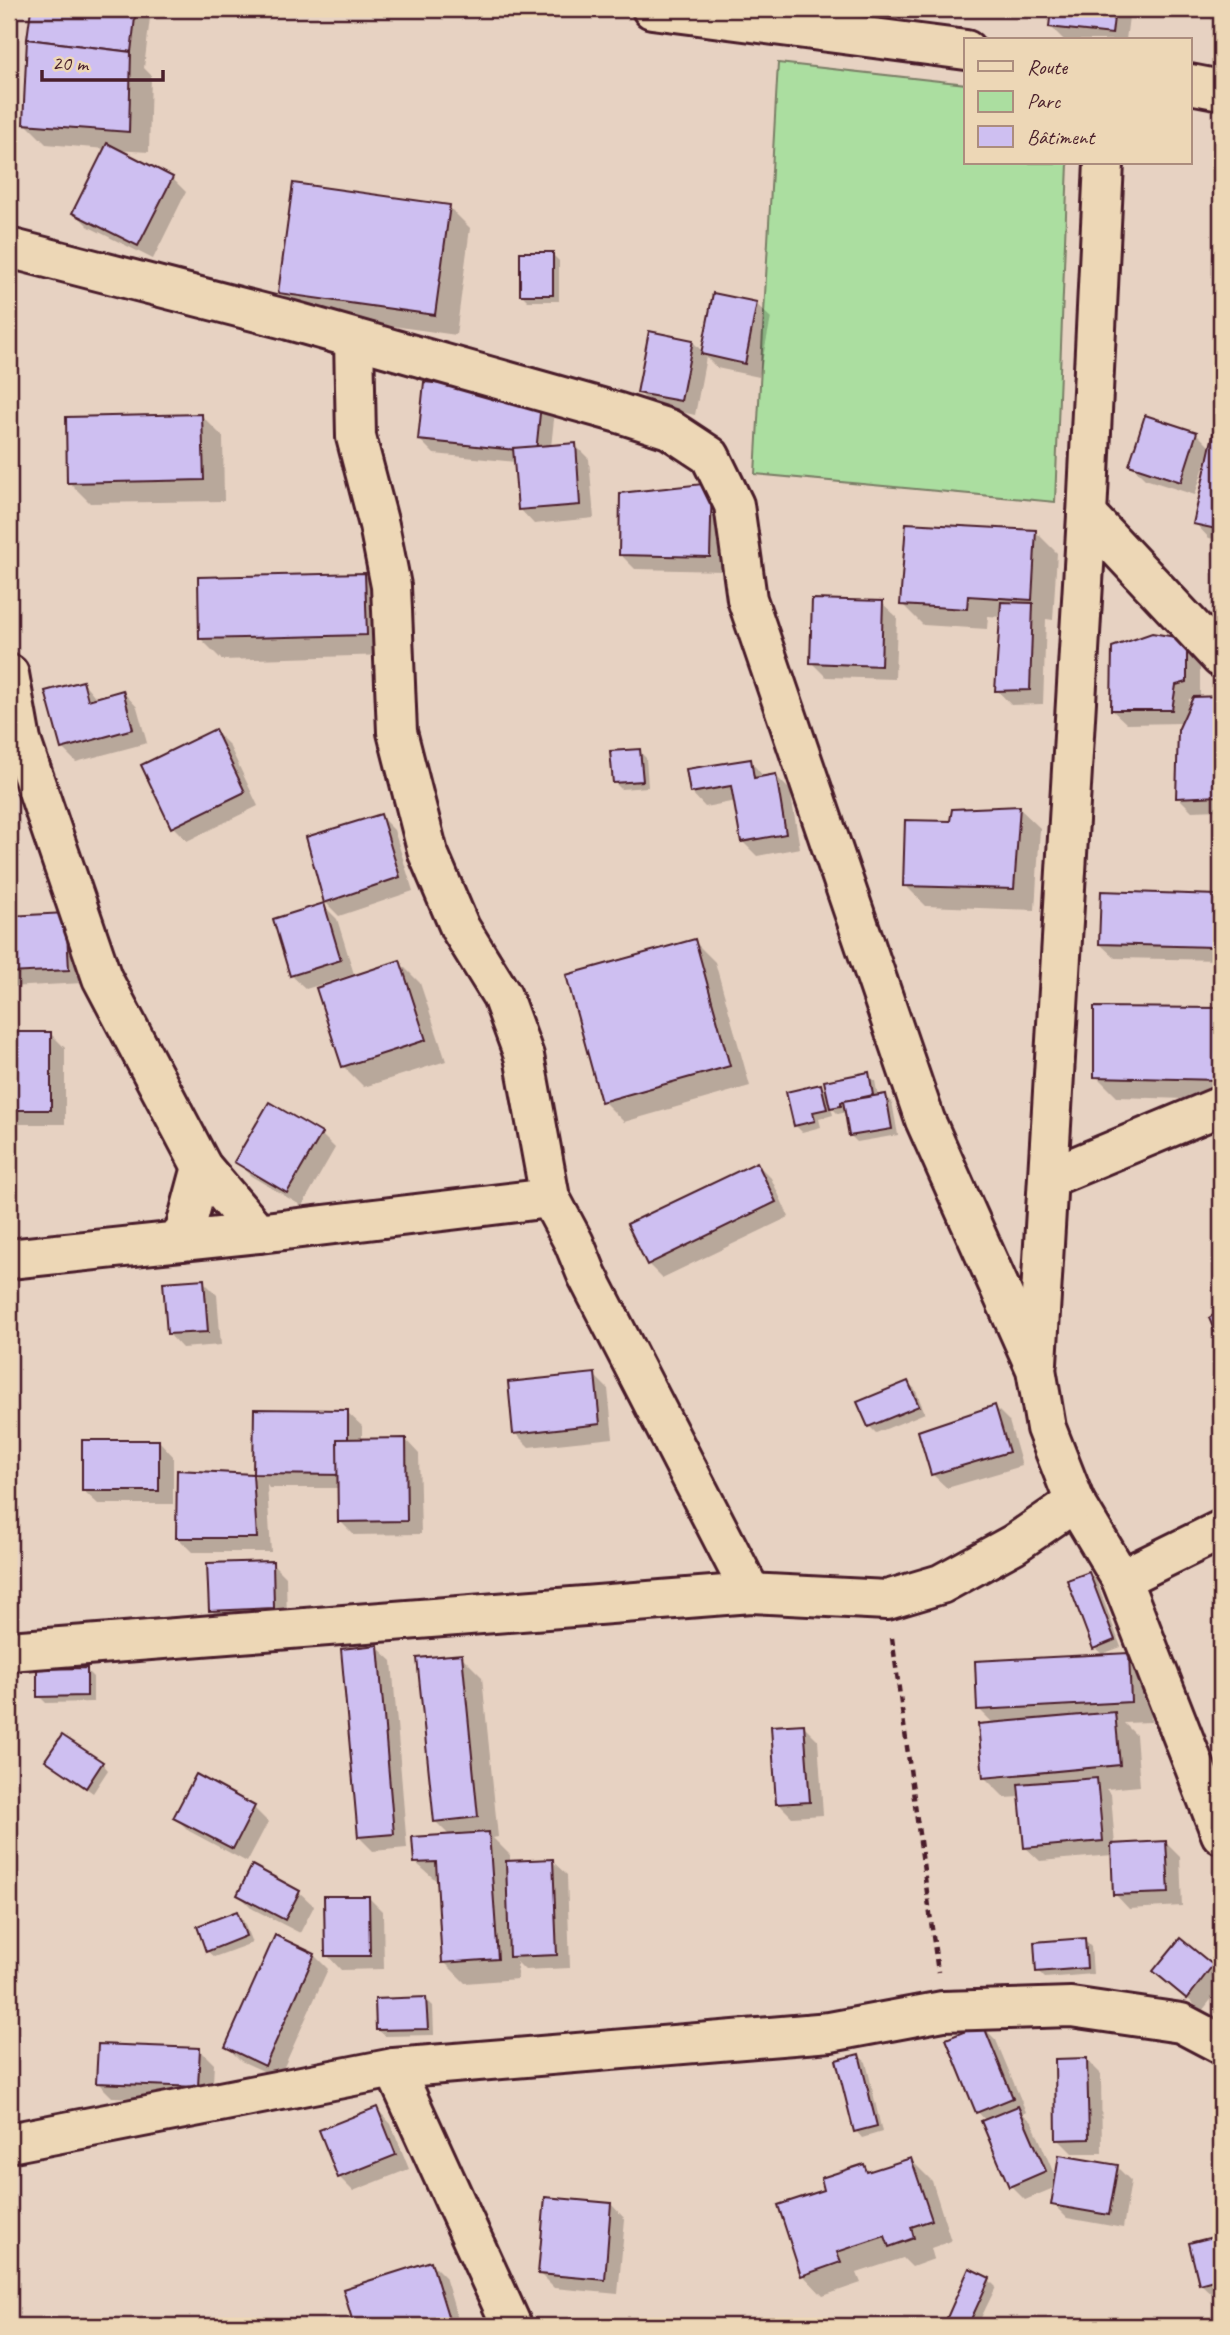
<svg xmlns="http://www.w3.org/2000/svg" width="1230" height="2335" font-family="Caveat,sans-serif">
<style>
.green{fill:#abdea0;stroke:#7a7e66;stroke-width:2}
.shadow{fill:#0003;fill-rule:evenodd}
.building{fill:#cebff1;stroke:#4a1f2b;stroke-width:2}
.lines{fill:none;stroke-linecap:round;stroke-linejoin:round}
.minor-casing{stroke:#4a1f2b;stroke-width:44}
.path{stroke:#4a1f2b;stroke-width:4.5;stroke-dasharray:7 5;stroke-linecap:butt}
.minor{stroke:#edd7b6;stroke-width:38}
</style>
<rect width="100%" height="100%" fill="#e7d2c2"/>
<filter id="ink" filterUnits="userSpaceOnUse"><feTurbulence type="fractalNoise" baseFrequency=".0143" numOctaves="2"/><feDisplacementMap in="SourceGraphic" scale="14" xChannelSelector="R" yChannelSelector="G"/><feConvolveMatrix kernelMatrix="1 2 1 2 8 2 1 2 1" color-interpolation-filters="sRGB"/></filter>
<g filter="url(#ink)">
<path class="green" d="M 778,63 L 966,84 L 966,163 L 1068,163 L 1055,502 L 755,474 Z"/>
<g class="shadow">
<path d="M 33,9 L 151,9 L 144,68 L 151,75 L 149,152 L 115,150 L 172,178 L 186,192 L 153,259 L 89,227 L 75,213 L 106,149 L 46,144 L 25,123 Z"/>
<path d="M 1053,9 L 1130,9 L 1126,40 L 1064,40 L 1051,27 Z"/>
<path d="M 449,207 L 470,228 L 456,335 L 301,313 L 280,292 Z"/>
<path d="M 552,254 L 559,261 L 559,301 L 528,301 L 522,295 Z"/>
<path d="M 756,304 L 771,318 L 759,377 L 717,368 L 706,357 L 695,415 L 653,406 L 639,392 L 692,341 L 703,352 Z"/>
<path d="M 425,384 L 555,410 L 551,447 L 575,445 L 589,459 L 594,518 L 534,524 L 520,509 L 516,462 L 434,454 L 420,440 Z"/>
<path d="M 1221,407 L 1221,540 L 1209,538 L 1195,523 L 1210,457 L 1207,457 L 1195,495 L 1145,479 L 1131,465 L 1196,433 L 1212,449 Z"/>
<path d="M 202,416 L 223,437 L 224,501 L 90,503 L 69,482 Z"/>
<path d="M 622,494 L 726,499 L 724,571 L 635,569 L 620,554 Z"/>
<path d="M 1036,532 L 1057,553 L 1053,620 L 1046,619 L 1043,704 L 1011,705 L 997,690 L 1002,617 L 988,616 L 987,629 L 923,625 L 902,604 Z"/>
<path d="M 365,575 L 386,596 L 387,655 L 222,660 L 201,639 Z"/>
<path d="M 882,603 L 897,617 L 895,679 L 826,677 L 812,663 Z"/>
<path d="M 1152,635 L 1200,655 L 1200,698 L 1221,697 L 1221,810 L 1192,811 L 1178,797 L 1183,723 L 1127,724 L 1112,710 ZM 1195,697 L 1187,710 L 1189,699 Z"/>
<path d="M 83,682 L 98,700 L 123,692 L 137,707 L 147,743 L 76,762 L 62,748 Z"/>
<path d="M 215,731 L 229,745 L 258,806 L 187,841 L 173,827 Z"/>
<path d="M 639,751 L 646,758 L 648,787 L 621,789 L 614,782 Z"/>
<path d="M 750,761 L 765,778 L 776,776 L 790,790 L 800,848 L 757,856 L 742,841 L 736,801 L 705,807 L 691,792 Z"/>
<path d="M 1019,808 L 1040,828 L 1035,910 L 926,906 L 905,885 L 951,823 Z"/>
<path d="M 380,816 L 394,830 L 413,891 L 339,916 L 325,902 Z"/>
<path d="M 1217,896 L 1221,901 L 1221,960 L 1115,958 L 1100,944 Z"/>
<path d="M 323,905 L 337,919 L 354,974 L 306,989 L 291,975 Z"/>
<path d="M 66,915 L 80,929 L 83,983 L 9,987 L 9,918 Z"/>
<path d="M 694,941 L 715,962 L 750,1086 L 624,1122 L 603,1101 Z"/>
<path d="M 399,962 L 420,983 L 446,1061 L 364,1087 L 343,1066 Z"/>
<path d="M 1220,1010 L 1221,1100 L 1117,1097 L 1096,1076 Z"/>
<path d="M 9,1034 L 51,1034 L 65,1048 L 65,1124 L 15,1124 L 9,1118 Z"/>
<path d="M 868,1074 L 875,1081 L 878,1097 L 885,1095 L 892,1102 L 898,1135 L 857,1142 L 850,1135 L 847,1112 L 838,1114 L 831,1107 L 833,1115 L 819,1119 L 821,1127 L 802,1132 L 795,1125 L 820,1086 L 828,1094 Z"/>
<path d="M 321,1134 L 335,1148 L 302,1206 L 251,1176 L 236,1162 Z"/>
<path d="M 757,1164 L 771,1178 L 789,1217 L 662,1278 L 648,1264 Z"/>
<path d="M 203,1281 L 217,1295 L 221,1345 L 182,1348 L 168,1333 Z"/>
<path d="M 594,1375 L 608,1389 L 613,1438 L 529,1447 L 515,1433 Z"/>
<path d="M 908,1383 L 915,1389 L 925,1413 L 876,1433 L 869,1426 Z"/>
<path d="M 995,1407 L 1009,1421 L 1022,1466 L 947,1488 L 932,1474 Z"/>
<path d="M 256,1411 L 347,1412 L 362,1426 L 362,1440 L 405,1439 L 419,1454 L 421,1534 L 354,1535 L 340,1521 L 339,1488 L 269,1488 L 267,1485 L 271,1552 L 192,1552 L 178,1538 L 253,1476 L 255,1478 Z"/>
<path d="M 159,1441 L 173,1456 L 173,1504 L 98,1504 L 83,1490 Z"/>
<path d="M 272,1563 L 286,1577 L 287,1622 L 225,1624 L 211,1610 Z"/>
<path d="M 1089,1574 L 1096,1580 L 1121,1647 L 1102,1654 L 1095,1648 Z"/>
<path d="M 377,1647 L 392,1661 L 407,1848 L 373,1851 L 359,1837 Z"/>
<path d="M 1128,1654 L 1149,1675 L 1151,1722 L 1124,1723 L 1136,1735 L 1140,1786 L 1106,1789 L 1111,1794 L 1115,1846 L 1166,1843 L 1180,1857 L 1182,1906 L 1129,1909 L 1115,1894 L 1113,1855 L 1040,1861 L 1025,1847 L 1021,1797 L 1005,1798 L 984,1777 L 994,1724 L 979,1709 Z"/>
<path d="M 461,1656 L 482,1677 L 498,1837 L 493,1838 L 510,1855 L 510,1862 L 552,1861 L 567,1875 L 570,1968 L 525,1970 L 517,1962 L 518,1979 L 465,1983 L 444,1962 L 439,1883 L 416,1863 L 451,1837 L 435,1821 Z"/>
<path d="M 86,1670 L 93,1677 L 93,1702 L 46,1703 L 39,1696 Z"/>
<path d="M 804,1726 L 818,1740 L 823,1815 L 792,1817 L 778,1803 Z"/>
<path d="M 48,1760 L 102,1763 L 108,1770 L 93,1793 Z"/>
<path d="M 196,1777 L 254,1808 L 268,1822 L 247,1862 L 189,1831 L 175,1817 Z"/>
<path d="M 299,1892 L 314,1906 L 300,1933 L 253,1909 L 239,1895 Z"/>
<path d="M 369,1898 L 383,1912 L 384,1969 L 341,1970 L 327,1955 Z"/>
<path d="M 236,1913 L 243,1920 L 252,1943 L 214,1957 L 207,1951 Z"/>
<path d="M 1084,1939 L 1091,1946 L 1093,1974 L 1045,1978 L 1038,1971 Z"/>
<path d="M 1180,1941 L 1221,1976 L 1221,1987 L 1202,2011 L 1155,1971 Z"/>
<path d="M 314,1955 L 328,1969 L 279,2078 L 241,2061 L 227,2047 Z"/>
<path d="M 426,1999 L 433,2006 L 434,2035 L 385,2036 L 378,2030 Z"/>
<path d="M 982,2026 L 996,2040 L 1026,2112 L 1023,2114 L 1032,2122 L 1057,2181 L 1117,2167 L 1131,2181 L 1123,2228 L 1067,2218 L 1053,2204 L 1056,2187 L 1025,2200 L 1011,2186 L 986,2121 L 978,2112 Z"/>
<path d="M 200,2050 L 214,2064 L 212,2101 L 112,2097 L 98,2083 Z"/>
<path d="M 859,2056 L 866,2062 L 882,2132 L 862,2138 L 856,2131 Z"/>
<path d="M 1087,2060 L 1101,2074 L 1102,2153 L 1072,2153 L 1058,2139 Z"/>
<path d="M 377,2109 L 391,2124 L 409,2169 L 353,2191 L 339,2177 Z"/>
<path d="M 911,2160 L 932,2181 L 951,2241 L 931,2248 L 934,2259 L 912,2267 L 903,2258 L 857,2273 L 861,2283 L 823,2296 L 803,2275 L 826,2191 L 864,2166 L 871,2173 Z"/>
<path d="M 611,2204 L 625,2219 L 618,2294 L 554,2288 L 540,2274 Z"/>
<path d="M 1221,2237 L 1221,2295 L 1215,2297 L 1200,2283 L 1192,2244 Z"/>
<path d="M 431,2263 L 445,2277 L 460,2326 L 356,2326 L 345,2290 Z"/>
<path d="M 989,2280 L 996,2287 L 977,2326 L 954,2326 L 948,2320 Z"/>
</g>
<g class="building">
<path d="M 31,9 L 136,9 L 131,52 L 27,39 Z"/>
<path d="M 1051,9 L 1115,9 L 1112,34 L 1049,27 Z"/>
<path d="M 27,39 L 131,52 L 129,132 L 23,124 Z"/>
<path d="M 107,143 L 173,177 L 138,246 L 72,213 Z"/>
<path d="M 293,183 L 450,205 L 435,315 L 278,293 Z"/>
<rect x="520" y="252" width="33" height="43"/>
<path d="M 713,293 L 757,302 L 745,364 L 701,354 Z"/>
<path d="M 649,331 L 693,340 L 681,401 L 637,393 Z"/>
<path d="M 424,382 L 542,394 L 536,452 L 418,440 Z"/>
<path d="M 1221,399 L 1221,530 L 1193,524 Z"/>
<path d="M 202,414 L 204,480 L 67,483 L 66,417 Z"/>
<path d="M 1145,415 L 1197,432 L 1181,482 L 1129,465 Z"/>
<path d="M 576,443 L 580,505 L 518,510 L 513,448 Z"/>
<path d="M 712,483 L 710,557 L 619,555 L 620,493 Z"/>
<path d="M 906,523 L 1036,530 L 1032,600 L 968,596 L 967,609 L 900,605 Z"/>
<path d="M 365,573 L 367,635 L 199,639 L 198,577 Z"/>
<path d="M 812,599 L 883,601 L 881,666 L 810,663 Z"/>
<path d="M 1001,602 L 1033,603 L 1030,690 L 995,691 Z"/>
<path d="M 1152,633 L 1187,639 L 1187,682 L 1176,685 L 1172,710 L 1111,710 L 1112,647 Z"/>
<path d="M 83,681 L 88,700 L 123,690 L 133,729 L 61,749 L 45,691 Z"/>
<path d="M 1221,696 L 1221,796 L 1176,798 L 1178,730 L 1193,697 Z"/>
<path d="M 215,729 L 245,792 L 171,828 L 141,765 Z"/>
<path d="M 640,749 L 643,781 L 613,783 L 610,751 Z"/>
<path d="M 751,759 L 754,778 L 776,774 L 786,834 L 741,842 L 731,786 L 690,793 L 686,769 Z"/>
<path d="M 1020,806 L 1014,889 L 903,886 L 905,820 L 950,821 L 952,809 Z"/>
<path d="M 381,814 L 400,877 L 324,903 L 306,837 Z"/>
<path d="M 1101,891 L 1217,895 L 1214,947 L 1099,944 Z"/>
<path d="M 324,903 L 341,960 L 290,976 L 273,919 Z"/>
<path d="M 66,913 L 69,970 L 9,973 L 9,916 Z"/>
<path d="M 695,939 L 730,1066 L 601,1102 L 566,975 Z"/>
<path d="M 400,960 L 426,1040 L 342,1067 L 316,988 Z"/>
<path d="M 1094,1007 L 1221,1008 L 1219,1080 L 1094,1077 Z"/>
<rect x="9" y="1032" width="42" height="78"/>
<path d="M 869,1072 L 873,1095 L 841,1102 L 841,1106 L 830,1108 L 824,1081 Z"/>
<path d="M 821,1084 L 827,1109 L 813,1112 L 815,1121 L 794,1126 L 786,1092 Z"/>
<path d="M 886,1094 L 892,1129 L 849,1136 L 843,1101 Z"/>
<path d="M 269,1102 L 322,1133 L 287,1193 L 234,1162 Z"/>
<path d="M 757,1162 L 776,1202 L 647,1265 L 627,1224 Z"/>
<path d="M 204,1279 L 208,1332 L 167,1334 L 163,1282 Z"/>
<path d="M 1221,1310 L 1221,1347 L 1209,1318 Z"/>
<path d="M 595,1373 L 600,1424 L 513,1434 L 508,1382 Z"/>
<path d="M 908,1381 L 919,1406 L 868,1427 L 857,1402 Z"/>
<path d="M 995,1405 L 1009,1452 L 931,1475 L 918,1431 Z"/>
<path d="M 254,1409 L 348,1410 L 348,1475 L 253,1474 Z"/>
<path d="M 406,1438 L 407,1521 L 338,1522 L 337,1439 Z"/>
<rect x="82" y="1440" width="77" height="51"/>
<path d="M 177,1470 L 253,1474 L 257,1538 L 176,1538 Z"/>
<path d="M 273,1561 L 274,1608 L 209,1611 L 207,1563 Z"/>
<path d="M 1089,1572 L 1115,1640 L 1093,1649 L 1067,1580 Z"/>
<path d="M 378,1645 L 394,1834 L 358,1837 L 341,1649 Z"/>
<path d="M 1129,1653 L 1131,1702 L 977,1710 L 975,1661 Z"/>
<path d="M 462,1654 L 478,1817 L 434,1822 L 417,1658 Z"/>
<path d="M 87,1668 L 87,1696 L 37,1697 L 37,1669 Z"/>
<path d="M 1115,1712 L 1120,1765 L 983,1778 L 978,1724 Z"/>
<path d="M 804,1724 L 810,1802 L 776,1804 L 771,1726 Z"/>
<path d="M 62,1735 L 103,1762 L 86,1788 L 45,1760 Z"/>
<path d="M 196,1774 L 255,1806 L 233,1849 L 173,1818 Z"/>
<path d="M 1097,1778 L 1103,1841 L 1024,1848 L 1018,1784 Z"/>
<path d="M 489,1832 L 498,1959 L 442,1963 L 436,1862 L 414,1863 L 412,1837 Z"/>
<path d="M 1166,1841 L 1169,1893 L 1113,1895 L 1111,1844 Z"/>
<path d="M 553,1859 L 557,1955 L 509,1957 L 506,1861 Z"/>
<path d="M 252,1865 L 300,1891 L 285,1920 L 237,1895 Z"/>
<path d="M 324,1896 L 369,1896 L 370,1956 L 325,1956 Z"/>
<path d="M 237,1911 L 246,1936 L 206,1952 L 197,1926 Z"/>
<path d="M 275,1935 L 315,1954 L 265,2066 L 225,2047 Z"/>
<path d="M 1085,1938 L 1087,1968 L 1036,1972 L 1034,1942 Z"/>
<path d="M 1180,1938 L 1213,1965 L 1187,1999 L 1153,1971 Z"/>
<path d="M 426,1997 L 428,2029 L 376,2030 L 375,1999 Z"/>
<path d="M 983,2024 L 1013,2098 L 976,2113 L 946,2039 Z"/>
<path d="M 98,2044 L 200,2048 L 198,2087 L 96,2083 Z"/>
<path d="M 859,2054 L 877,2126 L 854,2132 L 836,2060 Z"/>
<path d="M 1087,2058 L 1089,2139 L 1056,2140 L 1055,2059 Z"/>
<path d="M 1018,2106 L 1046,2171 L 1009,2187 L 981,2121 Z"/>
<path d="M 377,2107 L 396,2155 L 338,2178 L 319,2130 Z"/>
<path d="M 1059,2155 L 1118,2165 L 1109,2215 L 1051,2205 Z"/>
<path d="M 911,2158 L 932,2220 L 911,2227 L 914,2238 L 889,2247 L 885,2236 L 837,2252 L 841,2262 L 801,2276 L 778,2205 L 824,2190 L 821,2178 L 864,2164 L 867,2172 Z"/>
<path d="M 545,2197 L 611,2203 L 605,2280 L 538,2274 Z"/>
<path d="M 1221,2235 L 1221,2278 L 1199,2284 L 1189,2243 Z"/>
<path d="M 431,2261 L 449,2319 L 426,2326 L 354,2326 L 343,2289 Z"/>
<path d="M 969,2268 L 990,2278 L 968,2326 L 958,2326 L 946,2320 Z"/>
</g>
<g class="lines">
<g class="minor-casing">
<g id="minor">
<path d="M 652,9 L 966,50"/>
<path d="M 1190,84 L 1221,90"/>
<path d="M 9,248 L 289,320 L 619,413 L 669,429 L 710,456 L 734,505 L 747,599 L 925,1120 L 1036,1369 L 1046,1428 L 1075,1502 L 1121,1579 L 1221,1834"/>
<path d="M 354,339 L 356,437 L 379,525 L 391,586 L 397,732 L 428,853 L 460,928 L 502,996 L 524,1056 L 550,1198 L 574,1243 L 587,1275 L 751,1593"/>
<path d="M 1087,515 L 1221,658"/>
<path d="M 9,674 L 21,741 L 102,978 L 202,1167 L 258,1233"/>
<path d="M 1048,1178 L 1221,1106"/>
<path d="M 182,1241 L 202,1167"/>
<path d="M 9,1259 L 258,1233 L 550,1198"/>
<path d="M 1037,1363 L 1087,515 L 1104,163"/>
<path d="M 1121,1579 L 1221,1530"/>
<path d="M 9,1651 L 751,1593 L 887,1600 L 941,1584 L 1014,1544 L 1075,1502"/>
<path d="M 394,2068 L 512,2326"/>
<path d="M 9,2143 L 394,2068 L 830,2032 L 943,2011 L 1071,2007 L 1181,2023 L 1221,2044"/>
</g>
</g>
<path class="path" d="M 892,1638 L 938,1972"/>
<use href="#minor" class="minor"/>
</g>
</g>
<rect width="1230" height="2335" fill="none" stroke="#edd7b6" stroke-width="35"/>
<rect x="18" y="18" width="1195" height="2300" fill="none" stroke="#4a1f2b" stroke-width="2.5" filter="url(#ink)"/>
<rect x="964" y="38" width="228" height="126" fill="#edd7b6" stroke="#ac8d7e" stroke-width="2"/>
<rect x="978" y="61" width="35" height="10" fill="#edd7b6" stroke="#ac8d7e" stroke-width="2"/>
<text x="1027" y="74" font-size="21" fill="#4a1f2b">Route</text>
<rect x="978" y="91" width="35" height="21" fill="#abdea0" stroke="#ac8d7e" stroke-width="2"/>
<text x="1027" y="108" font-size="21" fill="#4a1f2b">Parc</text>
<rect x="978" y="126" width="35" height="21" fill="#cebff1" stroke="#ac8d7e" stroke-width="2"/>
<text x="1027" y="144" font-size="21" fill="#4a1f2b">Bâtiment</text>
<path d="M42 70v10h121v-10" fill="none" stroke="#4a1f2b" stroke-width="3.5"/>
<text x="52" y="70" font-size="21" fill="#4a1f2b" stroke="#edd7b6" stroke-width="5" paint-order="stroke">20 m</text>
</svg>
